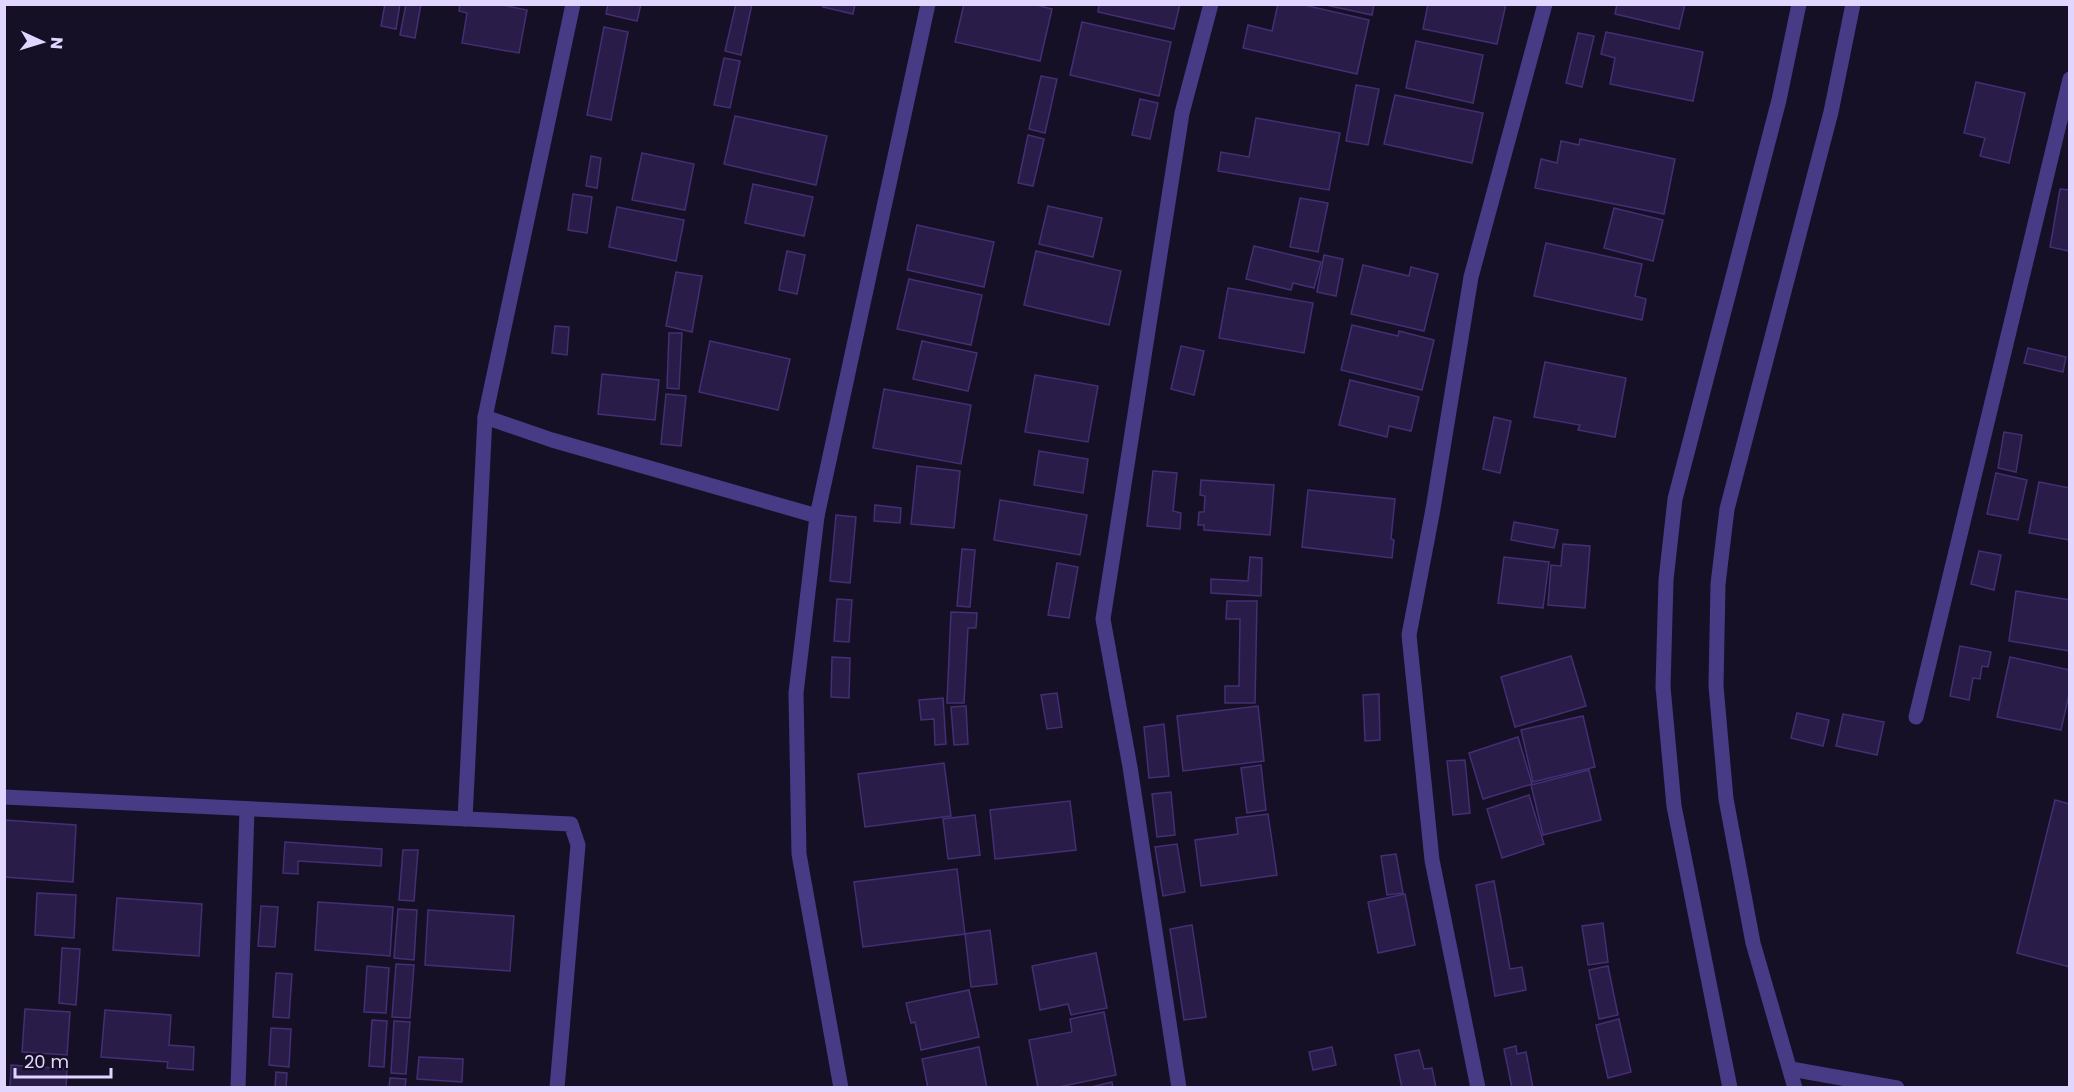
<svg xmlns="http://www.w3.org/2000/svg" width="2074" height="1092" font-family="Poppins,sans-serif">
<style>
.building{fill:#2a1c48;stroke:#442e74;stroke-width:1.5}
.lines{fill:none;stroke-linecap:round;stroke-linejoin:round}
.minor{stroke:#473b86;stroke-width:15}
</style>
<rect width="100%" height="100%" fill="#161027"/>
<g class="building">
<path d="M 385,4 L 400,4 L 396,29 L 381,26 Z"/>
<path d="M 406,4 L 421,4 L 415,38 L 400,35 Z"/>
<path d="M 460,4 L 497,4 L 527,10 L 519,53 L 462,43 L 467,13 L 459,11 Z"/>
<path d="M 608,4 L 641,4 L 637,21 L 606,14 Z"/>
<path d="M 736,4 L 752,4 L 741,55 L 725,51 Z"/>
<path d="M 823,4 L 855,4 L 853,14 L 823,7 Z"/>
<path d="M 964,4 L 1033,4 L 1052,9 L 1040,61 L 955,42 Z"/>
<path d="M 1099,4 L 1180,4 L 1174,29 L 1098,12 Z"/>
<path d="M 1278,4 L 1300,4 L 1369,20 L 1357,74 L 1243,48 L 1248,25 L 1272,31 Z"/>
<path d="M 1321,4 L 1374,4 L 1372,15 Z"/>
<path d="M 1428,4 L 1506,4 L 1497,44 L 1423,29 Z"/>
<path d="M 1617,4 L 1685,4 L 1679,29 L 1615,14 Z"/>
<path d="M 1082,22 L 1171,42 L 1159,96 L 1070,75 Z"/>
<path d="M 604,27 L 628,32 L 611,120 L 587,115 Z"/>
<path d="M 1606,32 L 1703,52 L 1693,101 L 1610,84 L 1615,58 L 1601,54 Z"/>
<path d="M 1578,33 L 1594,36 L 1582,87 L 1566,83 Z"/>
<path d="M 1416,41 L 1483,55 L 1473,103 L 1406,88 Z"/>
<path d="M 724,58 L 740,61 L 730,108 L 714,105 Z"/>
<path d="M 1041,76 L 1057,79 L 1045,133 L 1029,129 Z"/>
<path d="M 1976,82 L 2025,93 L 2009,163 L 1980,156 L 1985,138 L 1964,133 Z"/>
<path d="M 1356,85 L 1379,89 L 1368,145 L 1346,141 Z"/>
<path d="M 1395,95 L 1483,113 L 1472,163 L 1384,144 Z"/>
<path d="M 1140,99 L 1158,103 L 1150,139 L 1132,135 Z"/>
<path d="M 735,116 L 827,136 L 816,185 L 724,164 Z"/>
<path d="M 1256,118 L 1340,133 L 1329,190 L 1218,171 L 1221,152 L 1249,157 Z"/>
<path d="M 1028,135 L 1044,139 L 1033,186 L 1018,183 Z"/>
<path d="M 1580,139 L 1675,159 L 1664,214 L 1535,188 L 1541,159 L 1557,163 L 1561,141 L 1579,145 Z"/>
<path d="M 642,153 L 694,164 L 685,210 L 632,200 Z"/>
<path d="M 591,156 L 601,158 L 597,188 L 586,186 Z"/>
<path d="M 753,184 L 813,197 L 804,236 L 745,223 Z"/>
<path d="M 2060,189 L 2070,190 L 2069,251 L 2050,247 Z"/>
<path d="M 573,194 L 592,197 L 587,233 L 568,230 Z"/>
<path d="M 1300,198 L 1328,203 L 1318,252 L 1290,247 Z"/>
<path d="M 1048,206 L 1102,218 L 1093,257 L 1039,244 Z"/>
<path d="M 617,207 L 684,220 L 676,261 L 609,247 Z"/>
<path d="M 1614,208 L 1663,220 L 1653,261 L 1604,248 Z"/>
<path d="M 917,225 L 994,242 L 984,287 L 907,270 Z"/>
<path d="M 1546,243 L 1642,264 L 1635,296 L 1646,299 L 1642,320 L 1534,296 Z"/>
<path d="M 1254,246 L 1321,262 L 1314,288 L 1293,283 L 1291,290 L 1246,279 Z"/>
<path d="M 787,251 L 805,255 L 797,294 L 779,290 Z"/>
<path d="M 1036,251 L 1121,271 L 1109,325 L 1024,305 Z"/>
<path d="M 1324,255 L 1343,259 L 1336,296 L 1317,292 Z"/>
<path d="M 1363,265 L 1409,276 L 1411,267 L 1438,274 L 1424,331 L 1351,314 Z"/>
<path d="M 676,272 L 702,276 L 692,332 L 666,326 Z"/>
<path d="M 909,279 L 982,295 L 971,345 L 897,329 Z"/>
<path d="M 1228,288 L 1313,303 L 1304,353 L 1219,338 Z"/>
<path d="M 1352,325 L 1398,336 L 1399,331 L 1434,340 L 1422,390 L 1341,370 Z"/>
<path d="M 555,326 L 569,327 L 567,355 L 552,353 Z"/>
<path d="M 669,333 L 682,333 L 679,389 L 667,388 Z"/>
<path d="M 710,341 L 790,359 L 778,410 L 699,392 Z"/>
<path d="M 922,341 L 977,353 L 968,391 L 913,379 Z"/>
<path d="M 1181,346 L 1204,351 L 1194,395 L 1171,389 Z"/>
<path d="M 2028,348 L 2066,357 L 2063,372 L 2024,363 Z"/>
<path d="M 1545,362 L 1626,378 L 1615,437 L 1578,430 L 1580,425 L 1534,417 Z"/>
<path d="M 602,374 L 659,380 L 655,420 L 598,414 Z"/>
<path d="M 1035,375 L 1098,386 L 1088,442 L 1025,432 Z"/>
<path d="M 1350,380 L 1419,397 L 1411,431 L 1389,426 L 1387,437 L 1339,425 Z"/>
<path d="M 884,389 L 971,405 L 961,464 L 873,448 Z"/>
<path d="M 666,394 L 686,396 L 681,446 L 661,444 Z"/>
<path d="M 1494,417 L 1511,421 L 1500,473 L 1483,469 Z"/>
<path d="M 2004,432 L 2022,435 L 2016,472 L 1998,468 Z"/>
<path d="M 1039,451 L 1088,459 L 1083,493 L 1034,485 Z"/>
<path d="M 917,466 L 960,471 L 954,528 L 911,524 Z"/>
<path d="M 1153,471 L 1177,473 L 1173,511 L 1181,513 L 1180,529 L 1147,526 Z"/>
<path d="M 1996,473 L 2027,480 L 2018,520 L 1987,514 Z"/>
<path d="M 1201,480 L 1274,485 L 1270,535 L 1204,530 L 1204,525 L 1198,525 L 1199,512 L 1204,512 L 1205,496 L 1200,495 Z"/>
<path d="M 2039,482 L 2070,488 L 2070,540 L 2029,533 Z"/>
<path d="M 1308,490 L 1395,499 L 1391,539 L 1394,540 L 1392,558 L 1302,547 Z"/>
<path d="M 1000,500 L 1087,515 L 1080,555 L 994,540 Z"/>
<path d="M 875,505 L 901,508 L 900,523 L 874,521 Z"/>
<path d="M 836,515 L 856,517 L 850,583 L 830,581 Z"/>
<path d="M 1514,522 L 1558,530 L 1554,548 L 1511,540 Z"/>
<path d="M 1563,544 L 1590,546 L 1585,608 L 1548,605 L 1551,565 L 1561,566 Z"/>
<path d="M 962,549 L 975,550 L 970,607 L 957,606 Z"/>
<path d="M 1979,551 L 2001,555 L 1994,590 L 1971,584 Z"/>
<path d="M 1250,557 L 1262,558 L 1261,596 L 1211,593 L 1211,579 L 1248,581 Z"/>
<path d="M 1504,557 L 1549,562 L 1543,608 L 1498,603 Z"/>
<path d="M 1057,563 L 1078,567 L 1069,618 L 1048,615 Z"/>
<path d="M 2016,591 L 2070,600 L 2070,651 L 2009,641 Z"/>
<path d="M 837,599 L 852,600 L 849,642 L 834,641 Z"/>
<path d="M 1227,601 L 1257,601 L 1255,703 L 1225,703 L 1225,686 L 1239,686 L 1240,619 L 1226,619 Z"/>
<path d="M 951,612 L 977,613 L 976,628 L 968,628 L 964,703 L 947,703 Z"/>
<path d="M 1960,646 L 1991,652 L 1988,667 L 1982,666 L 1980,679 L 1973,678 L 1969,700 L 1950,696 Z"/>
<path d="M 1571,656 L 1586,706 L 1515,727 L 1501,677 Z"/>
<path d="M 832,657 L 850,658 L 849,698 L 831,697 Z"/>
<path d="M 2010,657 L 2070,670 L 2070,690 L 2061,730 L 1997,717 Z"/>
<path d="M 1057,693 L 1062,727 L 1047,729 L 1041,695 Z"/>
<path d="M 1379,694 L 1380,740 L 1365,741 L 1363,695 Z"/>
<path d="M 943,698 L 946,744 L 935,745 L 934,719 L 921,720 L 919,700 Z"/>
<path d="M 966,706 L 968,744 L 954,745 L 951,707 Z"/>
<path d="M 1258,706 L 1264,761 L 1183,771 L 1177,716 Z"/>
<path d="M 1797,713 L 1829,720 L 1823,746 L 1791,738 Z"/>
<path d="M 1843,714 L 1884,722 L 1877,755 L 1836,746 Z"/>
<path d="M 1583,716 L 1595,767 L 1533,782 L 1521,730 Z"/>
<path d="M 1164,724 L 1169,776 L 1149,778 L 1144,727 Z"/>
<path d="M 1518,737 L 1532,784 L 1483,799 L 1469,753 Z"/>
<path d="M 1465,760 L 1470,813 L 1453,815 L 1447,761 Z"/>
<path d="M 944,763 L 951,816 L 865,827 L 858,774 Z"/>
<path d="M 1261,765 L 1266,810 L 1247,813 L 1241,768 Z"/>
<path d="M 1589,770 L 1601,820 L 1543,835 L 1531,785 Z"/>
<path d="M 1171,792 L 1175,835 L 1157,837 L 1152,794 Z"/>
<path d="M 1529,795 L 1544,844 L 1502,858 L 1487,809 Z"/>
<path d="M 2055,800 L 2070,804 L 2070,967 L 2017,953 Z"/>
<path d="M 1070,801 L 1076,850 L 995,859 L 990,810 Z"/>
<path d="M 1268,814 L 1277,875 L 1201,886 L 1195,840 L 1238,834 L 1236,818 Z"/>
<path d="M 975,815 L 980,855 L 948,859 L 943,819 Z"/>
<path d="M 4,820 L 76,825 L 73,882 L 4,877 Z"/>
<path d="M 285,842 L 382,849 L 381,866 L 298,861 L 298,874 L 283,873 Z"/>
<path d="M 1177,844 L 1185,892 L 1163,896 L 1155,847 Z"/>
<path d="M 403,850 L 418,850 L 414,901 L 399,900 Z"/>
<path d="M 1396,854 L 1403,893 L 1387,895 L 1381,856 Z"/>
<path d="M 957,869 L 965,934 L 863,947 L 854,882 Z"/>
<path d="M 1494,881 L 1510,969 L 1522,967 L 1526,990 L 1495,996 L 1476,885 Z"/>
<path d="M 37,893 L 76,895 L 74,938 L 35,935 Z"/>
<path d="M 1405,894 L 1415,945 L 1378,953 L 1368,902 Z"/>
<path d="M 117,898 L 202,904 L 199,956 L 113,950 Z"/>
<path d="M 318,902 L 393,907 L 390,956 L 315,950 Z"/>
<path d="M 261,906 L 278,907 L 275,947 L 258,946 Z"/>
<path d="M 398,909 L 417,910 L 414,960 L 394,958 Z"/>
<path d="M 428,910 L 514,916 L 510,971 L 425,965 Z"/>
<path d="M 1603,923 L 1608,962 L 1588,965 L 1582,926 Z"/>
<path d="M 1192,925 L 1206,1017 L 1184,1020 L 1170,929 Z"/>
<path d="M 990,930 L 997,984 L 971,987 L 965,934 Z"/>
<path d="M 62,948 L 80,949 L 76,1005 L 59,1003 Z"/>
<path d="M 1096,953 L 1107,1008 L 1071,1015 L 1068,1004 L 1040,1010 L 1032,966 Z"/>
<path d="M 396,964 L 414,965 L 410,1018 L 392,1017 Z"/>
<path d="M 367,966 L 389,968 L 386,1013 L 364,1012 Z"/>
<path d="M 1608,966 L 1618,1015 L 1599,1019 L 1589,970 Z"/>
<path d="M 276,973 L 292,974 L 289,1018 L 273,1017 Z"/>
<path d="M 969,990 L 979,1037 L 921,1050 L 915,1022 L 911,1023 L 906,1003 Z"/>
<path d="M 25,1009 L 70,1012 L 67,1055 L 22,1052 Z"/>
<path d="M 105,1010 L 171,1015 L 169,1045 L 194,1047 L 193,1070 L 167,1068 L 168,1062 L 101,1057 Z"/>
<path d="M 1104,1012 L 1116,1075 L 1054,1088 L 1038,1088 L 1029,1040 L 1072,1032 L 1070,1019 Z"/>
<path d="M 1619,1019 L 1631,1072 L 1608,1078 L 1596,1025 Z"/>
<path d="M 372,1020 L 387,1021 L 384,1067 L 369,1066 Z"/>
<path d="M 394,1021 L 410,1022 L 406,1074 L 391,1073 Z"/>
<path d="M 271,1028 L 291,1029 L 289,1067 L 269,1065 Z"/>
<path d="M 1516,1046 L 1517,1054 L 1526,1052 L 1533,1088 L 1512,1088 L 1504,1049 Z"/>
<path d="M 979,1047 L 987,1088 L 928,1088 L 922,1059 Z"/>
<path d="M 1332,1047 L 1336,1065 L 1313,1070 L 1309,1052 Z"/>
<path d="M 1419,1050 L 1424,1069 L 1432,1068 L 1436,1088 L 1402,1088 L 1395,1055 Z"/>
<path d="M 419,1057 L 463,1059 L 462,1082 L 417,1079 Z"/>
<path d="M 11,1065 L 67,1069 L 66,1088 L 10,1088 Z"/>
<path d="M 276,1072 L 287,1073 L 286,1088 L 275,1088 Z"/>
<path d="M 390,1078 L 406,1079 L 405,1088 L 389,1088 Z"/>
<path d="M 1112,1082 L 1113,1088 L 1087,1088 Z"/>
</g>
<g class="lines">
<g class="minor">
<path d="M 485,417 L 552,440 L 817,516"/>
<path d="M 1916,717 L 2070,79"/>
<path d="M 4,797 L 571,824 L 578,845 L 557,1088"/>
<path d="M 465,819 L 485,417 L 573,4"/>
<path d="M 1791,1069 L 1897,1088"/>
<path d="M 238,1088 L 247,809"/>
<path d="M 841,1088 L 799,854 L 796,693 L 817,516 L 928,4"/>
<path d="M 1179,1088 L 1130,767 L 1103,619 L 1182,113 L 1211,4"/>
<path d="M 1478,1088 L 1432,860 L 1409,635 L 1433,509 L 1471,277 L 1545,4"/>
<path d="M 1730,1088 L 1674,806 L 1663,687 L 1666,580 L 1675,499 L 1779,100 L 1799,4"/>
<path d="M 1795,1088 L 1753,943 L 1726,799 L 1716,686 L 1718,584 L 1727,509 L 1831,112 L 1853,4"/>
</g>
</g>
<rect width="2074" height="1092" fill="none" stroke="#e0d6ff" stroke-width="12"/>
<g transform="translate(42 42) rotate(94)" stroke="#161027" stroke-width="4.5" paint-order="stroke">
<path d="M0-4.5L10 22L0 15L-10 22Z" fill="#e0d6ff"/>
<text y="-9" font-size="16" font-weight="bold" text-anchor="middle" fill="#e0d6ff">N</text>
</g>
<path d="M15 1068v9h96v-9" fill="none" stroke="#e0d6ff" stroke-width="3"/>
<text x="24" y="1068" font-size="18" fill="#e0d6ff" stroke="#161027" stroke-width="4.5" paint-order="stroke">20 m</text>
</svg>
